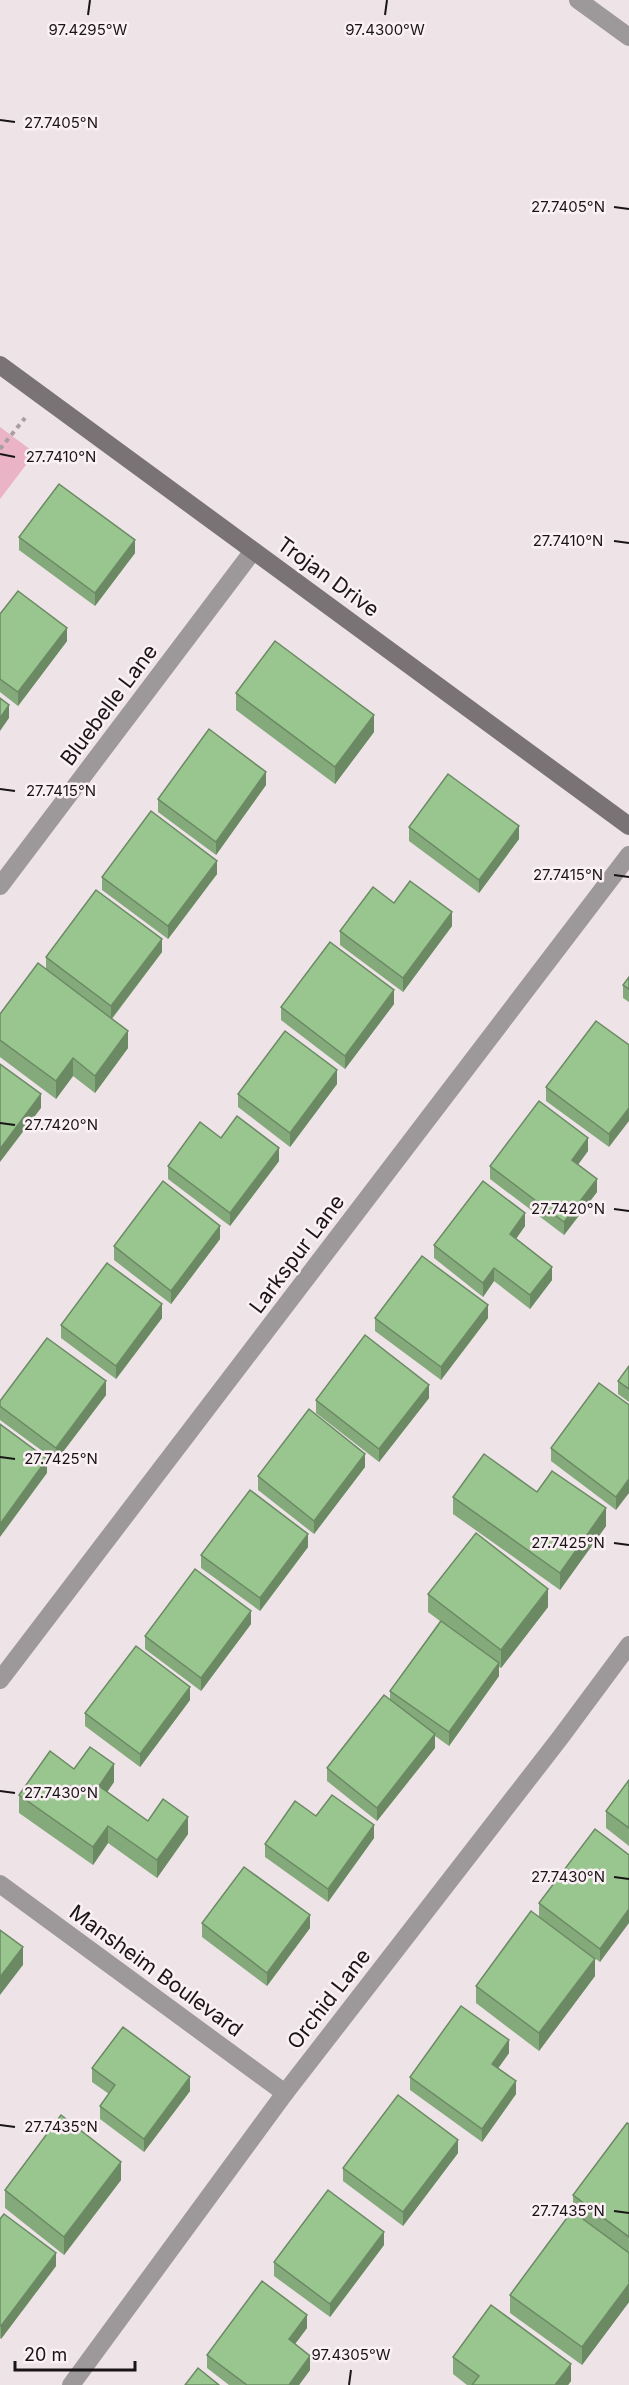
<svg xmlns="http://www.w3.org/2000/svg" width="629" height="2385" font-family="Inter,sans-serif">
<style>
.green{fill:#eab3c6}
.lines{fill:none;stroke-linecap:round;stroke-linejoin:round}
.path{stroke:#a89fa3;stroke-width:4;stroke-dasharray:4.5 4.5;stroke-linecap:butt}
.lane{stroke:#9d989a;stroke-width:18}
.street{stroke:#9d989a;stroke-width:18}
.secondary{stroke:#797375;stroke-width:18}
.wall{fill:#84a97b}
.shaded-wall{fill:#6b8a64}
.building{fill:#99c58f;stroke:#6b8a64;stroke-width:1.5}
.ticks{fill:none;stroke:#191517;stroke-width:2}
.labels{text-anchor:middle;stroke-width:5;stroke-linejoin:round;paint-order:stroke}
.street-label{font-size:21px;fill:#191517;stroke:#fbf0f4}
.ticks-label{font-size:15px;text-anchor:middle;fill:#191517;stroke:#fbf0f4;stroke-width:5;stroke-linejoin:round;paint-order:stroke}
</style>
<rect width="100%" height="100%" fill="#eee3e7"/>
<path class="green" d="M 0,427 L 35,453 L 0,499 Z"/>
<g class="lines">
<path class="path" d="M 0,449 L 25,418"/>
<path class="lane" d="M 578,0 L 629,37"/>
<g class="street">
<path d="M 0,886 L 253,551"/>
<path d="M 0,1680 L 629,855"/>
<path d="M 0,1884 L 285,2093"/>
<path d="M 71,2385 L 285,2093 L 560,1738 L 629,1645"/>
</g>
<path class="secondary" d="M 0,365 L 629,826"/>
</g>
<g class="wall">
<path d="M 19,537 L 135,553 L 95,606 L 19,550 Z"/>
<path d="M 0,614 L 67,641 L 18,706 L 0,692 Z"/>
<path d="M 236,693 L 374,732 L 335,784 L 236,710 Z"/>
<path d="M 266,785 L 216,855 L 158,812 L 158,799 Z"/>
<path d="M 409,827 L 519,839 L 479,893 L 409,841 Z"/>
<path d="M 217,874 L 168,939 L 102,890 L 102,877 Z"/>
<path d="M 394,903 L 452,926 L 403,992 L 340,945 L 340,931 Z"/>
<path d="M 162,952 L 112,1019 L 128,1048 L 95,1093 L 73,1076 L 56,1099 L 0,1057 L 0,1014 L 46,969 L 46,957 Z"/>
<path d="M 629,977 L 629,1002 L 623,998 L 623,985 Z"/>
<path d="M 394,1004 L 345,1069 L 281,1020 L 281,1007 Z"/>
<path d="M 629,1045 L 609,1147 L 546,1101 L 546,1087 Z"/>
<path d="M 337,1084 L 290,1147 L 238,1107 L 238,1094 Z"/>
<path d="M 221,1138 L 279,1161 L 230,1226 L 168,1179 L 168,1166 Z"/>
<path d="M 588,1151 L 578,1164 L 597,1192 L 564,1235 L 490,1179 L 490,1166 Z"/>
<path d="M 525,1226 L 516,1239 L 552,1280 L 530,1309 L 494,1281 L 483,1297 L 434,1258 L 434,1245 Z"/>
<path d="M 220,1239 L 171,1304 L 114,1260 L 114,1246 Z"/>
<path d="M 162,1318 L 116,1379 L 61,1338 L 61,1325 Z"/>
<path d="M 375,1318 L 488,1318 L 441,1380 L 375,1331 Z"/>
<path d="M 629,1366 L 629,1402 L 618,1394 L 618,1381 Z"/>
<path d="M 106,1395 L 56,1461 L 0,1420 L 0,1401 Z"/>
<path d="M 429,1398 L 379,1462 L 316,1413 L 316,1400 Z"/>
<path d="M 629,1405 L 616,1510 L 551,1461 L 551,1448 Z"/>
<path d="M 365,1467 L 314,1534 L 258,1490 L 258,1476 Z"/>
<path d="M 537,1492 L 606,1526 L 560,1590 L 453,1514 L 453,1497 Z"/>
<path d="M 308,1547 L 260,1611 L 201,1568 L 201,1555 Z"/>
<path d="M 428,1594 L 548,1607 L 501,1668 L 499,1667 L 499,1676 L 449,1746 L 435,1736 L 435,1748 L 377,1821 L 327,1781 L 327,1768 L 390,1700 L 390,1691 L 440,1621 L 428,1612 Z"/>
<path d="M 251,1624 L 201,1691 L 145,1649 L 145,1636 Z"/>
<path d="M 190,1700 L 140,1767 L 85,1726 L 85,1713 Z"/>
<path d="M 74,1769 L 114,1782 L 107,1792 L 148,1821 L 188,1834 L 157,1878 L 108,1843 L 93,1865 L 19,1813 L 19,1795 Z"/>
<path d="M 629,1780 L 629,1846 L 606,1828 L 606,1811 Z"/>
<path d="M 316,1816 L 374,1838 L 328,1902 L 265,1857 L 265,1844 Z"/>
<path d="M 629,1855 L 600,1962 L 539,1917 L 539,1903 Z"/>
<path d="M 202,1923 L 310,1928 L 267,1986 L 202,1937 Z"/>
<path d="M 595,1976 L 539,2051 L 476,2003 L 476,1986 Z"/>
<path d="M 509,2053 L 498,2068 L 516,2094 L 482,2142 L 410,2090 L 410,2077 Z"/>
<path d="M 92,2068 L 190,2091 L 144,2152 L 100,2119 L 100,2106 L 109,2094 L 92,2082 Z"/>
<path d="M 629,2124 L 629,2302 L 582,2365 L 510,2313 L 510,2295 L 573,2212 L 573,2195 Z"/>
<path d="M 458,2153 L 403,2226 L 343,2181 L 343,2168 Z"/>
<path d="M 121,2180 L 64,2255 L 5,2208 L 5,2190 Z"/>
<path d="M 0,2219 L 56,2266 L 1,2339 L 0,2338 Z"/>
<path d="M 384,2245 L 330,2317 L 274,2276 L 274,2262 Z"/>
<path d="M 307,2328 L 295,2344 L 310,2370 L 299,2385 L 229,2385 L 207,2368 L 207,2355 Z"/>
<path d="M 453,2357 L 571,2381 L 568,2385 L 467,2385 L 453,2374 Z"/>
</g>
<g class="shaded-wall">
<path d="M 135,540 L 135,553 L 95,606 L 95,593 Z"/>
<path d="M 67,628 L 67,641 L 18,706 L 18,692 Z"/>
<path d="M 9,705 L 9,718 L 0,731 L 0,718 Z"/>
<path d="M 374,715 L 374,732 L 335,784 L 335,767 Z"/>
<path d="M 266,772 L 266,785 L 216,855 L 216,842 Z"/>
<path d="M 519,826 L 519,839 L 479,893 L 479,880 Z"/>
<path d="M 217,861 L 217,874 L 168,939 L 168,926 Z"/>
<path d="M 452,912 L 452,926 L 403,992 L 403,978 Z"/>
<path d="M 162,939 L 162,952 L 111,1019 L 111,1006 Z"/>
<path d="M 394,990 L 394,1004 L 345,1069 L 345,1056 Z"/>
<path d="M 128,1031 L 128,1048 L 95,1093 L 95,1076 Z"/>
<path d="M 73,1058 L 73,1076 L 56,1099 L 56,1081 Z"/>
<path d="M 337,1070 L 337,1084 L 290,1147 L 290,1133 Z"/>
<path d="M 41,1094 L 41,1108 L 0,1162 L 0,1149 Z"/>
<path d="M 629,1108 L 629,1121 L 609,1147 L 609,1134 Z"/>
<path d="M 588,1138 L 588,1151 L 572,1173 L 572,1160 Z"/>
<path d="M 279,1148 L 279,1161 L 230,1226 L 230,1213 Z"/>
<path d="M 597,1179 L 597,1192 L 564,1235 L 564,1222 Z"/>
<path d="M 525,1213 L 525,1226 L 510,1247 L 510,1234 Z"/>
<path d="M 220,1226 L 220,1239 L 171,1304 L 171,1291 Z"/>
<path d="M 552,1267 L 552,1280 L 530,1309 L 530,1295 Z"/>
<path d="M 494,1268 L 494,1281 L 483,1297 L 483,1283 Z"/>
<path d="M 162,1304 L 162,1318 L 116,1379 L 116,1366 Z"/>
<path d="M 488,1305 L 488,1318 L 441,1380 L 441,1367 Z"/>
<path d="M 106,1381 L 106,1395 L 56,1461 L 56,1448 Z"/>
<path d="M 429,1385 L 429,1398 L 379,1462 L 379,1449 Z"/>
<path d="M 365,1454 L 365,1467 L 314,1534 L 314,1521 Z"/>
<path d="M 47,1459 L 47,1473 L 0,1537 L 0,1524 Z"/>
<path d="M 629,1479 L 629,1493 L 616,1510 L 616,1497 Z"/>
<path d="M 606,1508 L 606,1526 L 560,1590 L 560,1573 Z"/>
<path d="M 308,1534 L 308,1547 L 260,1611 L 260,1598 Z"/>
<path d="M 548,1589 L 548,1607 L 501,1668 L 501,1650 Z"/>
<path d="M 251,1611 L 251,1624 L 201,1691 L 201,1678 Z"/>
<path d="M 499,1663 L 499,1676 L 449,1746 L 449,1732 Z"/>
<path d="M 190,1687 L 190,1700 L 140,1767 L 140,1754 Z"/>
<path d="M 435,1734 L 435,1748 L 377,1821 L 377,1808 Z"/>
<path d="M 114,1764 L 114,1782 L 99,1804 L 99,1786 Z"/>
<path d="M 188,1817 L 188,1834 L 157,1878 L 157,1860 Z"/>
<path d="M 374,1825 L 374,1838 L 328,1902 L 328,1889 Z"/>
<path d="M 108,1826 L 108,1843 L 93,1865 L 93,1847 Z"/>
<path d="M 629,1909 L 629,1923 L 600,1962 L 600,1949 Z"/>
<path d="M 310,1915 L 310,1928 L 267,1986 L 267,1973 Z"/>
<path d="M 23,1947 L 23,1965 L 0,1995 L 0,1977 Z"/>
<path d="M 595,1959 L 595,1976 L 539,2051 L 539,2033 Z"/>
<path d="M 509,2040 L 509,2053 L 492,2077 L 492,2064 Z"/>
<path d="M 190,2077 L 190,2091 L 144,2152 L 144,2139 Z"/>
<path d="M 516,2081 L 516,2094 L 482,2142 L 482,2129 Z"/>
<path d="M 458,2140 L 458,2153 L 403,2226 L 403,2212 Z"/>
<path d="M 121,2162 L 121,2180 L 64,2255 L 64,2237 Z"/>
<path d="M 384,2232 L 384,2245 L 330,2317 L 330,2304 Z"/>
<path d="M 56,2253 L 56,2266 L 1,2339 L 1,2326 Z"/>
<path d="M 629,2284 L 629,2302 L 582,2365 L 582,2347 Z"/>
<path d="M 307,2315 L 307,2328 L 289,2352 L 289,2339 Z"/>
<path d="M 310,2356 L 310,2370 L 299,2385 L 289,2385 Z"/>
<path d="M 571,2364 L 571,2381 L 568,2385 L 555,2385 Z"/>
</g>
<g class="building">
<path d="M 59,484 L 135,540 L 95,593 L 19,537 Z"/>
<path d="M 18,591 L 67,628 L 18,692 L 0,679 L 0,614 Z"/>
<path d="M 275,641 L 374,715 L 335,767 L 236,693 Z"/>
<path d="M 0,698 L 9,705 L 0,718 Z"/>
<path d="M 209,729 L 266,772 L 216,842 L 158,799 Z"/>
<path d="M 448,774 L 519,826 L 479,880 L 409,827 Z"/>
<path d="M 151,811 L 217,861 L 168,926 L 102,877 Z"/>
<path d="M 410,881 L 452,912 L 403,978 L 340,931 L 373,887 L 394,903 Z"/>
<path d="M 96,890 L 162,939 L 111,1006 L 46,957 Z"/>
<path d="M 330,942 L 394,990 L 345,1056 L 281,1007 Z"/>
<path d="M 38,963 L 128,1031 L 95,1076 L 73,1058 L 56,1081 L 0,1040 L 0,1014 Z"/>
<path d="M 629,977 L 629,989 L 623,985 Z"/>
<path d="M 596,1021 L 629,1045 L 629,1108 L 609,1134 L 546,1087 Z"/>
<path d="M 285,1031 L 337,1070 L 290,1133 L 238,1094 Z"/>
<path d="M 0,1064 L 41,1094 L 0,1149 Z"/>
<path d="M 539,1101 L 588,1138 L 572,1160 L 597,1179 L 564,1222 L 490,1166 Z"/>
<path d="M 237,1116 L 279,1148 L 230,1213 L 168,1166 L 200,1122 L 221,1138 Z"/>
<path d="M 163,1181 L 220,1226 L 171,1291 L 114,1246 Z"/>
<path d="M 483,1181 L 525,1213 L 510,1234 L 552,1267 L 530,1295 L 494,1268 L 483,1283 L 434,1245 Z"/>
<path d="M 422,1256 L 488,1305 L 441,1367 L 375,1318 Z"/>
<path d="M 107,1263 L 162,1304 L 116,1366 L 61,1325 Z"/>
<path d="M 365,1335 L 429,1385 L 379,1449 L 316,1400 Z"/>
<path d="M 47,1338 L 106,1381 L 56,1448 L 0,1406 L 0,1401 Z"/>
<path d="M 629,1366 L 629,1389 L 618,1381 Z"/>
<path d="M 599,1383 L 629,1405 L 629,1479 L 616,1497 L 551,1448 Z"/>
<path d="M 309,1409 L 365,1454 L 314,1521 L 258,1476 Z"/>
<path d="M 0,1424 L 47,1459 L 0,1524 Z"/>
<path d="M 484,1454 L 537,1492 L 552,1471 L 606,1508 L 560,1573 L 453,1497 Z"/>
<path d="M 250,1490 L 308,1534 L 260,1598 L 201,1555 Z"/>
<path d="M 476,1533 L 548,1589 L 501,1650 L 428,1594 Z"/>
<path d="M 195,1569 L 251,1611 L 201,1678 L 145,1636 Z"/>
<path d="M 441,1621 L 499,1663 L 449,1732 L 390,1691 Z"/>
<path d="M 136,1646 L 190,1687 L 140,1754 L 85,1713 Z"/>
<path d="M 384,1695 L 435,1734 L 377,1808 L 327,1768 Z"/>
<path d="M 90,1747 L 114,1764 L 99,1786 L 148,1821 L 163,1799 L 188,1817 L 157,1860 L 108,1826 L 93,1847 L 19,1795 L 50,1751 L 74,1769 Z"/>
<path d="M 629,1780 L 629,1828 L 606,1811 Z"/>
<path d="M 332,1795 L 374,1825 L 328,1889 L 265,1844 L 295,1801 L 316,1816 Z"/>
<path d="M 595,1829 L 629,1855 L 629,1909 L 600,1949 L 539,1903 Z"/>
<path d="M 244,1867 L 310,1915 L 267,1973 L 202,1923 Z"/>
<path d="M 531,1911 L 595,1959 L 539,2033 L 476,1986 Z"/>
<path d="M 0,1930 L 23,1947 L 0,1977 Z"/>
<path d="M 461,2006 L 509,2040 L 492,2064 L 516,2081 L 482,2129 L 410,2077 Z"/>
<path d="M 123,2027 L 190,2077 L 144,2139 L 100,2106 L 115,2085 L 92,2068 Z"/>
<path d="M 398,2095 L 458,2140 L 403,2212 L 343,2168 Z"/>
<path d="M 61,2115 L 121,2162 L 64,2237 L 5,2190 Z"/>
<path d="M 627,2123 L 629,2124 L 629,2237 L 573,2195 Z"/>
<path d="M 328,2190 L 384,2232 L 330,2304 L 274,2262 Z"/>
<path d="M 572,2211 L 629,2253 L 629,2284 L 582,2347 L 510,2295 Z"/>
<path d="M 4,2214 L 56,2253 L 1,2326 L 0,2325 L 0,2219 Z"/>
<path d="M 262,2281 L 307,2315 L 289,2339 L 310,2356 L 289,2385 L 247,2385 L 207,2355 Z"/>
<path d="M 491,2305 L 571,2364 L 555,2385 L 472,2385 L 479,2376 L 453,2357 Z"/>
<path d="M 198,2368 L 219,2385 L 185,2385 Z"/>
</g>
<path class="ticks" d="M 88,15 L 90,0M 385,15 L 387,0M 0,120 L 15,122M 614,207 L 629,209M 0,454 L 15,457M 614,541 L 629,543M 0,789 L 15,791M 614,875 L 629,877M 0,1123 L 15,1125M 614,1209 L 629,1211M 0,1457 L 15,1459M 614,1543 L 629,1545M 0,1791 L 15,1793M 614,1877 L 629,1879M 0,2125 L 15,2127M 614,2211 L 629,2213M 349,2385 L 351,2370"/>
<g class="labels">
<g class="street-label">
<text transform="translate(328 577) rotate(36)" y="7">Trojan Drive</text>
<text transform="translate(109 705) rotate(-53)" y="7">Bluebelle Lane</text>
<text transform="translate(297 1254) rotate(-53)" y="7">Larkspur Lane</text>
<text transform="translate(156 1971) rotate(36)" y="7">Mansheim Boulevard</text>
<text transform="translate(329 1999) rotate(-52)" y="7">Orchid Lane</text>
</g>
</g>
<g class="ticks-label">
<text x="88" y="35">97.4295°W</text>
<text x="385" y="35">97.4300°W</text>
<text x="61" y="128">27.7405°N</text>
<text x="568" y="212">27.7405°N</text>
<text x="61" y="462">27.7410°N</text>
<text x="568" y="546">27.7410°N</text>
<text x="61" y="796">27.7415°N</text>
<text x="568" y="880">27.7415°N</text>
<text x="61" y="1130">27.7420°N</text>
<text x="568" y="1214">27.7420°N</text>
<text x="61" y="1464">27.7425°N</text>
<text x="568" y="1548">27.7425°N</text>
<text x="61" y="1798">27.7430°N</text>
<text x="568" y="1882">27.7430°N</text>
<text x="61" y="2132">27.7435°N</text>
<text x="568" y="2216">27.7435°N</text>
<text x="351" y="2360">97.4305°W</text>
</g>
<path d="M15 2361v9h120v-9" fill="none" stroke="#191517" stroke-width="3"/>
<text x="24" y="2361" font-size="18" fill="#191517" stroke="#fbf0f4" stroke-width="4.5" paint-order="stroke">20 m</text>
</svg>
